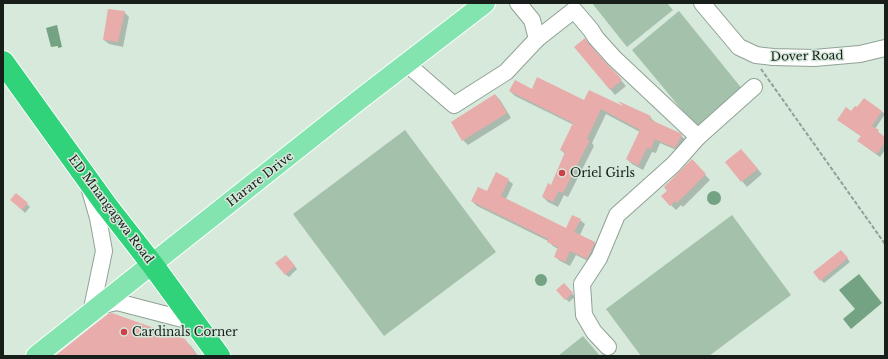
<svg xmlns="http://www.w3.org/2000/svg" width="888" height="359" font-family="'Libre Baskerville',serif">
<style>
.green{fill:#a4c1ac}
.water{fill:#73a382}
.shadow{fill:#0003}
.building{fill:#e8acaa}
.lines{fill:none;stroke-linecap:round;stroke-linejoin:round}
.minor-casing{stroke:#90a295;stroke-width:18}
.major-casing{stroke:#fff;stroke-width:22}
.highway-casing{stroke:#fff;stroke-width:24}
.path{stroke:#92a096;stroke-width:2;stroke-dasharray:4 2;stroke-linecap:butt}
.minor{stroke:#fff;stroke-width:16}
.major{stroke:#83e4af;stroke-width:20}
.highway{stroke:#30d27a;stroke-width:22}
.poi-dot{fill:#cf3f4a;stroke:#d6e9db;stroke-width:1.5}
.labels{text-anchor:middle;stroke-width:3;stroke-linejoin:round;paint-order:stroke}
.street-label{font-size:12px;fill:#181f1a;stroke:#d6e9db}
.poi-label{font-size:12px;fill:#181f1a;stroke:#d6e9db;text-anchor:start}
</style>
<rect width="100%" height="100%" fill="#d6e9db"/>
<g class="green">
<path d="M 592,3 L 667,3 L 673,10 L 627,47 Z"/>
<path d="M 679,11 L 743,90 L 697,128 L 632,50 Z"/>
<path d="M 405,130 L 496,252 L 384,336 L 293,214 Z"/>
<path d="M 732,215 L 791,295 L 709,356 L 641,356 L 606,309 Z"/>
<path d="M 583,336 L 600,356 L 558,356 Z"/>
</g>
<g class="water">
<path d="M 57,25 L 62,47 L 58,48 L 58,46 L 51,47 L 46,28 Z"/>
<circle cx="714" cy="198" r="7"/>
<circle cx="541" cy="280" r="6"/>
<path d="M 859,274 L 882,303 L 851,329 L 843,319 L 855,309 L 839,290 Z"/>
</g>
<g class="shadow">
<path d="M 124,12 L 129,17 L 123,47 L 109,44 L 104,40 Z"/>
<path d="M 585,40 L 590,44 L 594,50 L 626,86 L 615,95 L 576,47 Z"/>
<path d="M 532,90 L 585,101 L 626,109 L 650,117 L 655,122 L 679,134 L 687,141 L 681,152 L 660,143 L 656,153 L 652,152 L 643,170 L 632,164 L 627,159 L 640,132 L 606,114 L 592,143 L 594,146 L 568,197 L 564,195 L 558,207 L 548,202 L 543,197 L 551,186 L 565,154 L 561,150 L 574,125 L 515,96 L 510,91 Z"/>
<path d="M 495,95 L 500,100 L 511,118 L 468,145 L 463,140 Z"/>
<path d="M 881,111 L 885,114 L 875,129 L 885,138 L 885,150 L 880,157 L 862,144 L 862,137 L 842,123 L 851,112 Z"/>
<path d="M 741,150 L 762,174 L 747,187 L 726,162 Z"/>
<path d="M 692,161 L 710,180 L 683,207 L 681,205 L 676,210 L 662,196 L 668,191 Z"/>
<path d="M 508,180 L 513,184 L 506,199 L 567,230 L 580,220 L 585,224 L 580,235 L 595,243 L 600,248 L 592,263 L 576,255 L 570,266 L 560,261 L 555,256 L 558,249 L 553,246 L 548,241 L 477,206 L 472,201 Z"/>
<path d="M 15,203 L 27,204 L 30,207 L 25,213 Z"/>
<path d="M 844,254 L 850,262 L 824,283 L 821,280 Z"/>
<path d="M 289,259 L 297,269 L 289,277 L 285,274 Z"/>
<path d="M 567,288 L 575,297 L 569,302 L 566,299 Z"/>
<path d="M 184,340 L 191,346 L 198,356 L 56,356 Z"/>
</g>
<g class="building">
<path d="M 108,9 L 125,11 L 118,42 L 103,40 Z"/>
<path d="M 585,38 L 589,44 L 607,64 L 618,75 L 622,80 L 610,90 L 574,47 Z"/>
<path d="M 537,77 L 584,100 L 589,90 L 623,106 L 618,101 L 651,116 L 649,119 L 680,133 L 682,135 L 675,148 L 655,139 L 651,149 L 647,148 L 638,166 L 626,159 L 640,130 L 601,109 L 587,139 L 590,140 L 563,193 L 559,191 L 553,202 L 542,197 L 548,183 L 551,185 L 565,152 L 560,150 L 573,123 L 509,91 L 515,80 L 532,89 Z"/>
<path d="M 495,94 L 507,113 L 462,141 L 451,122 Z"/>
<path d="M 864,98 L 882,111 L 872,126 L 879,130 L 878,132 L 885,137 L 885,142 L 877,154 L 857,141 L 861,136 L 837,120 L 846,107 L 851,111 L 855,106 L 857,107 Z"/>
<path d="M 741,149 L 758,169 L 741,182 L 725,162 Z"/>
<path d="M 692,159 L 706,174 L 677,203 L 675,201 L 670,206 L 661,196 L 667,191 L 664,187 Z"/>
<path d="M 496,172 L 509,179 L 501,196 L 566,228 L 572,215 L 581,219 L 574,232 L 595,242 L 587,259 L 570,251 L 565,262 L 554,257 L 558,247 L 547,242 L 548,239 L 471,201 L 478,187 L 487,191 Z"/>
<path d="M 16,193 L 28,203 L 22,210 L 10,200 Z"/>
<path d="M 841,250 L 848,258 L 820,281 L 813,272 Z"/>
<path d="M 286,255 L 295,266 L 285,275 L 275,263 Z"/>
<path d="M 564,283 L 573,293 L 565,300 L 556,290 Z"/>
<path d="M 112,313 L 185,339 L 197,356 L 55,356 L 108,314 Z"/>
</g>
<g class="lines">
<g class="minor-casing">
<g id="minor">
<path d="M 702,3 L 739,47 L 756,55 L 773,57 L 814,58 L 860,54 L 885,48"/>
<path d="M 537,39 L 574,10 L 591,30 L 596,38 L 614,58 L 698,137"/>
<path d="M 407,64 L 454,105 L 506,72 L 537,39 L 532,20 L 518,3"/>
<path d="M 90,190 L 98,218 L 104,251 L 91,313"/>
<path d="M 99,306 L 117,302 L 194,322"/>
<path d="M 608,347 L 594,332 L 584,315 L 582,284 L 599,258 L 617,215 L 674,164 L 698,137 L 754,87"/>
</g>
</g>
<g class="major-casing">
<path id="major" d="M 36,356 L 359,100 L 485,3"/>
</g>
<g class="highway-casing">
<path id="highway" d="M 3,62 L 106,205 L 152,264 L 219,356"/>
</g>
<path class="path" d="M 761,69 L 885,244"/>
<use href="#minor" class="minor"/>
<use href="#major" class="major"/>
<use href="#highway" class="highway"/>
</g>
<g class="poi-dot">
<circle cx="562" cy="173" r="4"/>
<circle cx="124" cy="332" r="4"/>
</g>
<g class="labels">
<g class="street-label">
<text transform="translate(807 56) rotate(-1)" y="4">Dover Road</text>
<text transform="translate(260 179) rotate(-38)" y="4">Harare Drive</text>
<text transform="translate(111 209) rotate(53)" y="4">ED Mnangagwa Road</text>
</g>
<g class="poi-label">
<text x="570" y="177">Oriel Girls</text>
<text x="132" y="336">Cardinals Corner</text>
</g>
</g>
<rect width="888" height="359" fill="none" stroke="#181f1a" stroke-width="8"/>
</svg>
